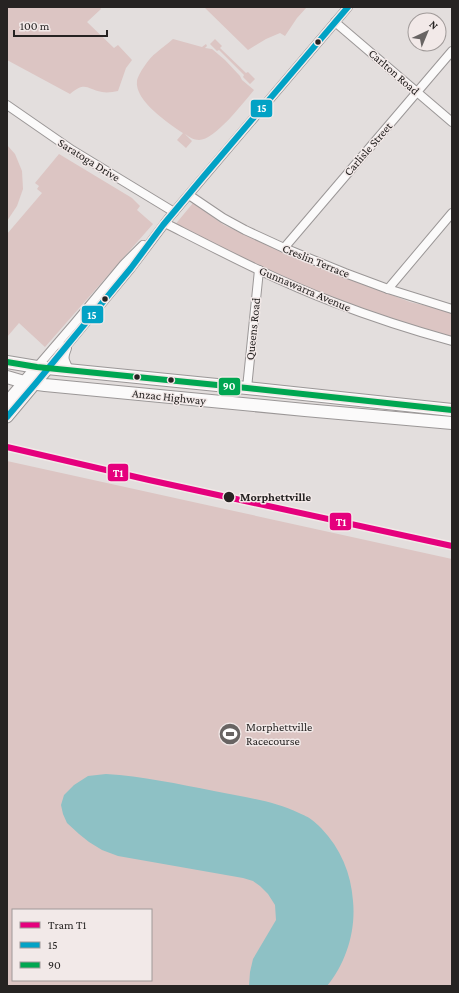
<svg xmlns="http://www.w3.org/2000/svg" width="459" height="993" font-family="'Crimson Pro',serif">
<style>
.green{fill:#dcc5c3;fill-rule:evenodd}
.water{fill:#8ec1c5}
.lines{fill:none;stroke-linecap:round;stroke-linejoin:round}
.minor-casing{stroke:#9b9797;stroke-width:10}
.major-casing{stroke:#9b9797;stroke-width:13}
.highway-casing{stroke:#9b9797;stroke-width:14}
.minor{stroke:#fbfafa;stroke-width:8}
.major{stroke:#fbfafa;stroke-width:11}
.highway{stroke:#fbfafa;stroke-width:12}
.bus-1-casing{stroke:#f2e9e8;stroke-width:9}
.bus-2-casing{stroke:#f2e9e8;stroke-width:9}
.bus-1{stroke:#02a2c5;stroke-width:6}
.bus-2{stroke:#00a651;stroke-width:6}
.tram-1-casing{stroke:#f2e9e8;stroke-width:9}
.tram-1{stroke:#e5007d;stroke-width:6}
.bus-dot{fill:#262322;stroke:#f2e9e8;stroke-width:1.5}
.labels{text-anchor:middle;stroke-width:3;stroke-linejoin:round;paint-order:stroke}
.street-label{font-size:12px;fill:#262322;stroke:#f2e9e8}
.stop-label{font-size:12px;font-weight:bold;fill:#262322;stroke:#f2e9e8;text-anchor:start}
.poi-label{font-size:12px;fill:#262322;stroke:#f2e9e8;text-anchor:start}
.line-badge{stroke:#f2e9e8;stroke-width:1.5}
.badge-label{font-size:11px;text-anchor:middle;font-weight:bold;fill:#fff}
</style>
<rect width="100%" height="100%" fill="#e3dedd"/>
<g class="green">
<path d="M 7,7 L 100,7 L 101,9 L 87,22 L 114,48 L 118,45 L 132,60 L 126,68 L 118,91 C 113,92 107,93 102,92 C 86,89 86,81 70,94 L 7,60 Z"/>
<path d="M 204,7 L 307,7 L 297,18 L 285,36 L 280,33 L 266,39 L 248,50 Z"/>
<path d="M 173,39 L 202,47 L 206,44 L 207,46 L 205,48 L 212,49 L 225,60 L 240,76 L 242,80 L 254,90 C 243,103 215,140 199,140 C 194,140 189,137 185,134 L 192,141 L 186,148 L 177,140 L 183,133 C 169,124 134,100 137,81 C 138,74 150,57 156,53 C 161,48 168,44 173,39 Z"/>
<path d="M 215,39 L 222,46 L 220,48 L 246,73 L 248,72 L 255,79 L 250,84 L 243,77 L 244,75 L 219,50 L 217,51 L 210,44 Z"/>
<path d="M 7,145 L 15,154 L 22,171 L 23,189 L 17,206 L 7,221 Z"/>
<path d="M 59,154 L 132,198 L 140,206 L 137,210 L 153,224 L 45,347 L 19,323 L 7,337 L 7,234 L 42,193 L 37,189 L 39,186 L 35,183 Z"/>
<path d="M 193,203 L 224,225 L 304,261 L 410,302 L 452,312 L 452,339 L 347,306 L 259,268 L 174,226 Z"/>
<path d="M 7,461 L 452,559 L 452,986 L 7,986 ZM 13,910 L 151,910 L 151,980 L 13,980 Z"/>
</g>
<path class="water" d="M 106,774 C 142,776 178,784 214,791 C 242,797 272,800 299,813 C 303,815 309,817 312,820 C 315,822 318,825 321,828 C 341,849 351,873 353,901 C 356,931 346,963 327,986 L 249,986 L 250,972 L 253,959 L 276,920 L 275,905 L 268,894 L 260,886 L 253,881 L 243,878 L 118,856 L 102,850 L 89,842 L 79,834 L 67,823 L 63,814 L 61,805 L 64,795 L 74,785 L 88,776 Z"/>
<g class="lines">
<g class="minor-casing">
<g id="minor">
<path d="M 335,22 L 452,122"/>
<path d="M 7,105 L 72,150 L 174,212"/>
<path d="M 189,195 L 223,218 L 245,230 L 284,248 L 345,273 L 388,289 L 452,309"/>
<path d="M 165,223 C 220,251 275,280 333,302 C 372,317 412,330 452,341"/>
<path d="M 284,248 L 452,51"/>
<path d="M 388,289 L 452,213"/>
<path d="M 37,367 L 74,324 L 124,264 L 143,245"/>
<path d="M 48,368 L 131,268 L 168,219 L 348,7"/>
<path d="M 247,388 L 259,270"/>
</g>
</g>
<g class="major-casing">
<g id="major">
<path d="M 7,402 L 37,367"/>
<path d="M 7,417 L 48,368"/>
</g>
</g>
<g class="highway-casing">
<g id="highway">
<path d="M 65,348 C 61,358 62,360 67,370"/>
<path d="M 7,362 L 37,367 L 247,388 L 452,410"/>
<path d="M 7,377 L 24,382 L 45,385 L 305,410 L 452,423"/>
</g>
</g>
<use href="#minor" class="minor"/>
<use href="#major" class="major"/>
<use href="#highway" class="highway"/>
<g class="bus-1-casing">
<path id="bus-1" d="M 7,417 L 36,383 L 131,268 L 163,225 L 204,176 L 348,7"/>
</g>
<g class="bus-2-casing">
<path id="bus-2" d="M 7,362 L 37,367 L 247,388 L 452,410"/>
</g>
<use href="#bus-1" class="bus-1"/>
<use href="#bus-2" class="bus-2"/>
<g class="tram-1-casing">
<path id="tram-1" d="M 7,447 L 149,480 L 452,546"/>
</g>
<use href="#tram-1" class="tram-1"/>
</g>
<defs>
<g id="stadium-disc" transform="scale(1.15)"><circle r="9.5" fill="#686463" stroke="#f2e9e8"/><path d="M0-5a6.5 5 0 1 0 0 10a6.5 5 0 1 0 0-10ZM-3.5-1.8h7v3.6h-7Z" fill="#fff"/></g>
</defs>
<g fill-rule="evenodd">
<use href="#stadium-disc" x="230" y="734"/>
</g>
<g class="bus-dot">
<circle cx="318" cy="42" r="3.5"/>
<circle cx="105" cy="299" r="3.5"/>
<circle cx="137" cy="377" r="3.5"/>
<circle cx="171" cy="380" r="3.5"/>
<circle cx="229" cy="497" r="6"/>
</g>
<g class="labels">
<g class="street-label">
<text transform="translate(394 72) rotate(41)" y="4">Carlton Road</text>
<text transform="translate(368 149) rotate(-49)" y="4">Carlisle Street</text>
<text transform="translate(89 160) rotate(32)" y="4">Saratoga Drive</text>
<text transform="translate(316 261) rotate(22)" y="4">Creslin Terrace</text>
<text transform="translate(305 289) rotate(23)" y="4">Gunnawarra Avenue</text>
<text transform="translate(253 329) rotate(-84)" y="4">Queens Road</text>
<text transform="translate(169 397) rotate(6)" y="4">Anzac Highway</text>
</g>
<g class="stop-label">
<text x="240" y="501">Morphettville</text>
</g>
<g class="poi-label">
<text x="246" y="731">Morphettville<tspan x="246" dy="14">Racecourse</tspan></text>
</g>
</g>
<g class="line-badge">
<rect x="250" y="99" width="23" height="19" rx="4" fill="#02a2c5"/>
<rect x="81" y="305" width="23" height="19" rx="4" fill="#02a2c5"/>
<rect x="218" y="377" width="23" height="19" rx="4" fill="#00a651"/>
<rect x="107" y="463" width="22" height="19" rx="4" fill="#e5007d"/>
<rect x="329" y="512" width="23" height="19" rx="4" fill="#e5007d"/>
</g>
<g class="badge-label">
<text x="262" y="112">15</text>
<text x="92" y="319">15</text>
<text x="229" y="390">90</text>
<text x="118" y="477">T1</text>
<text x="341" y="526">T1</text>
</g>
<rect width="459" height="993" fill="none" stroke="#262322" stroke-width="16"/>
<rect x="12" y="909" width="140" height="72" fill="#f2e9e8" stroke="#a09a99"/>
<rect x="20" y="922" width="20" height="6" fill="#e5007d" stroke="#a09a99"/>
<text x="48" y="929" font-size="12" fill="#262322">Tram T1</text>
<rect x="20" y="942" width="20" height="6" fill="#02a2c5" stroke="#a09a99"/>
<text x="48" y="949" font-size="12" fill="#262322">15</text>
<rect x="20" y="962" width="20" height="6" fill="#00a651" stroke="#a09a99"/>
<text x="48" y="969" font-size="12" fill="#262322">90</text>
<g transform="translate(427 32) rotate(44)"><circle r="19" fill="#f2e9e8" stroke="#a09a99"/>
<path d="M0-3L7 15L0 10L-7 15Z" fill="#686463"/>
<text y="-6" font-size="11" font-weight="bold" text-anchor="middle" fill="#262322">N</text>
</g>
<path d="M14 30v6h93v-6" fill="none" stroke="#262322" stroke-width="2"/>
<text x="20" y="30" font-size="12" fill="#262322" stroke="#f2e9e8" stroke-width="3" paint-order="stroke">100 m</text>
</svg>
